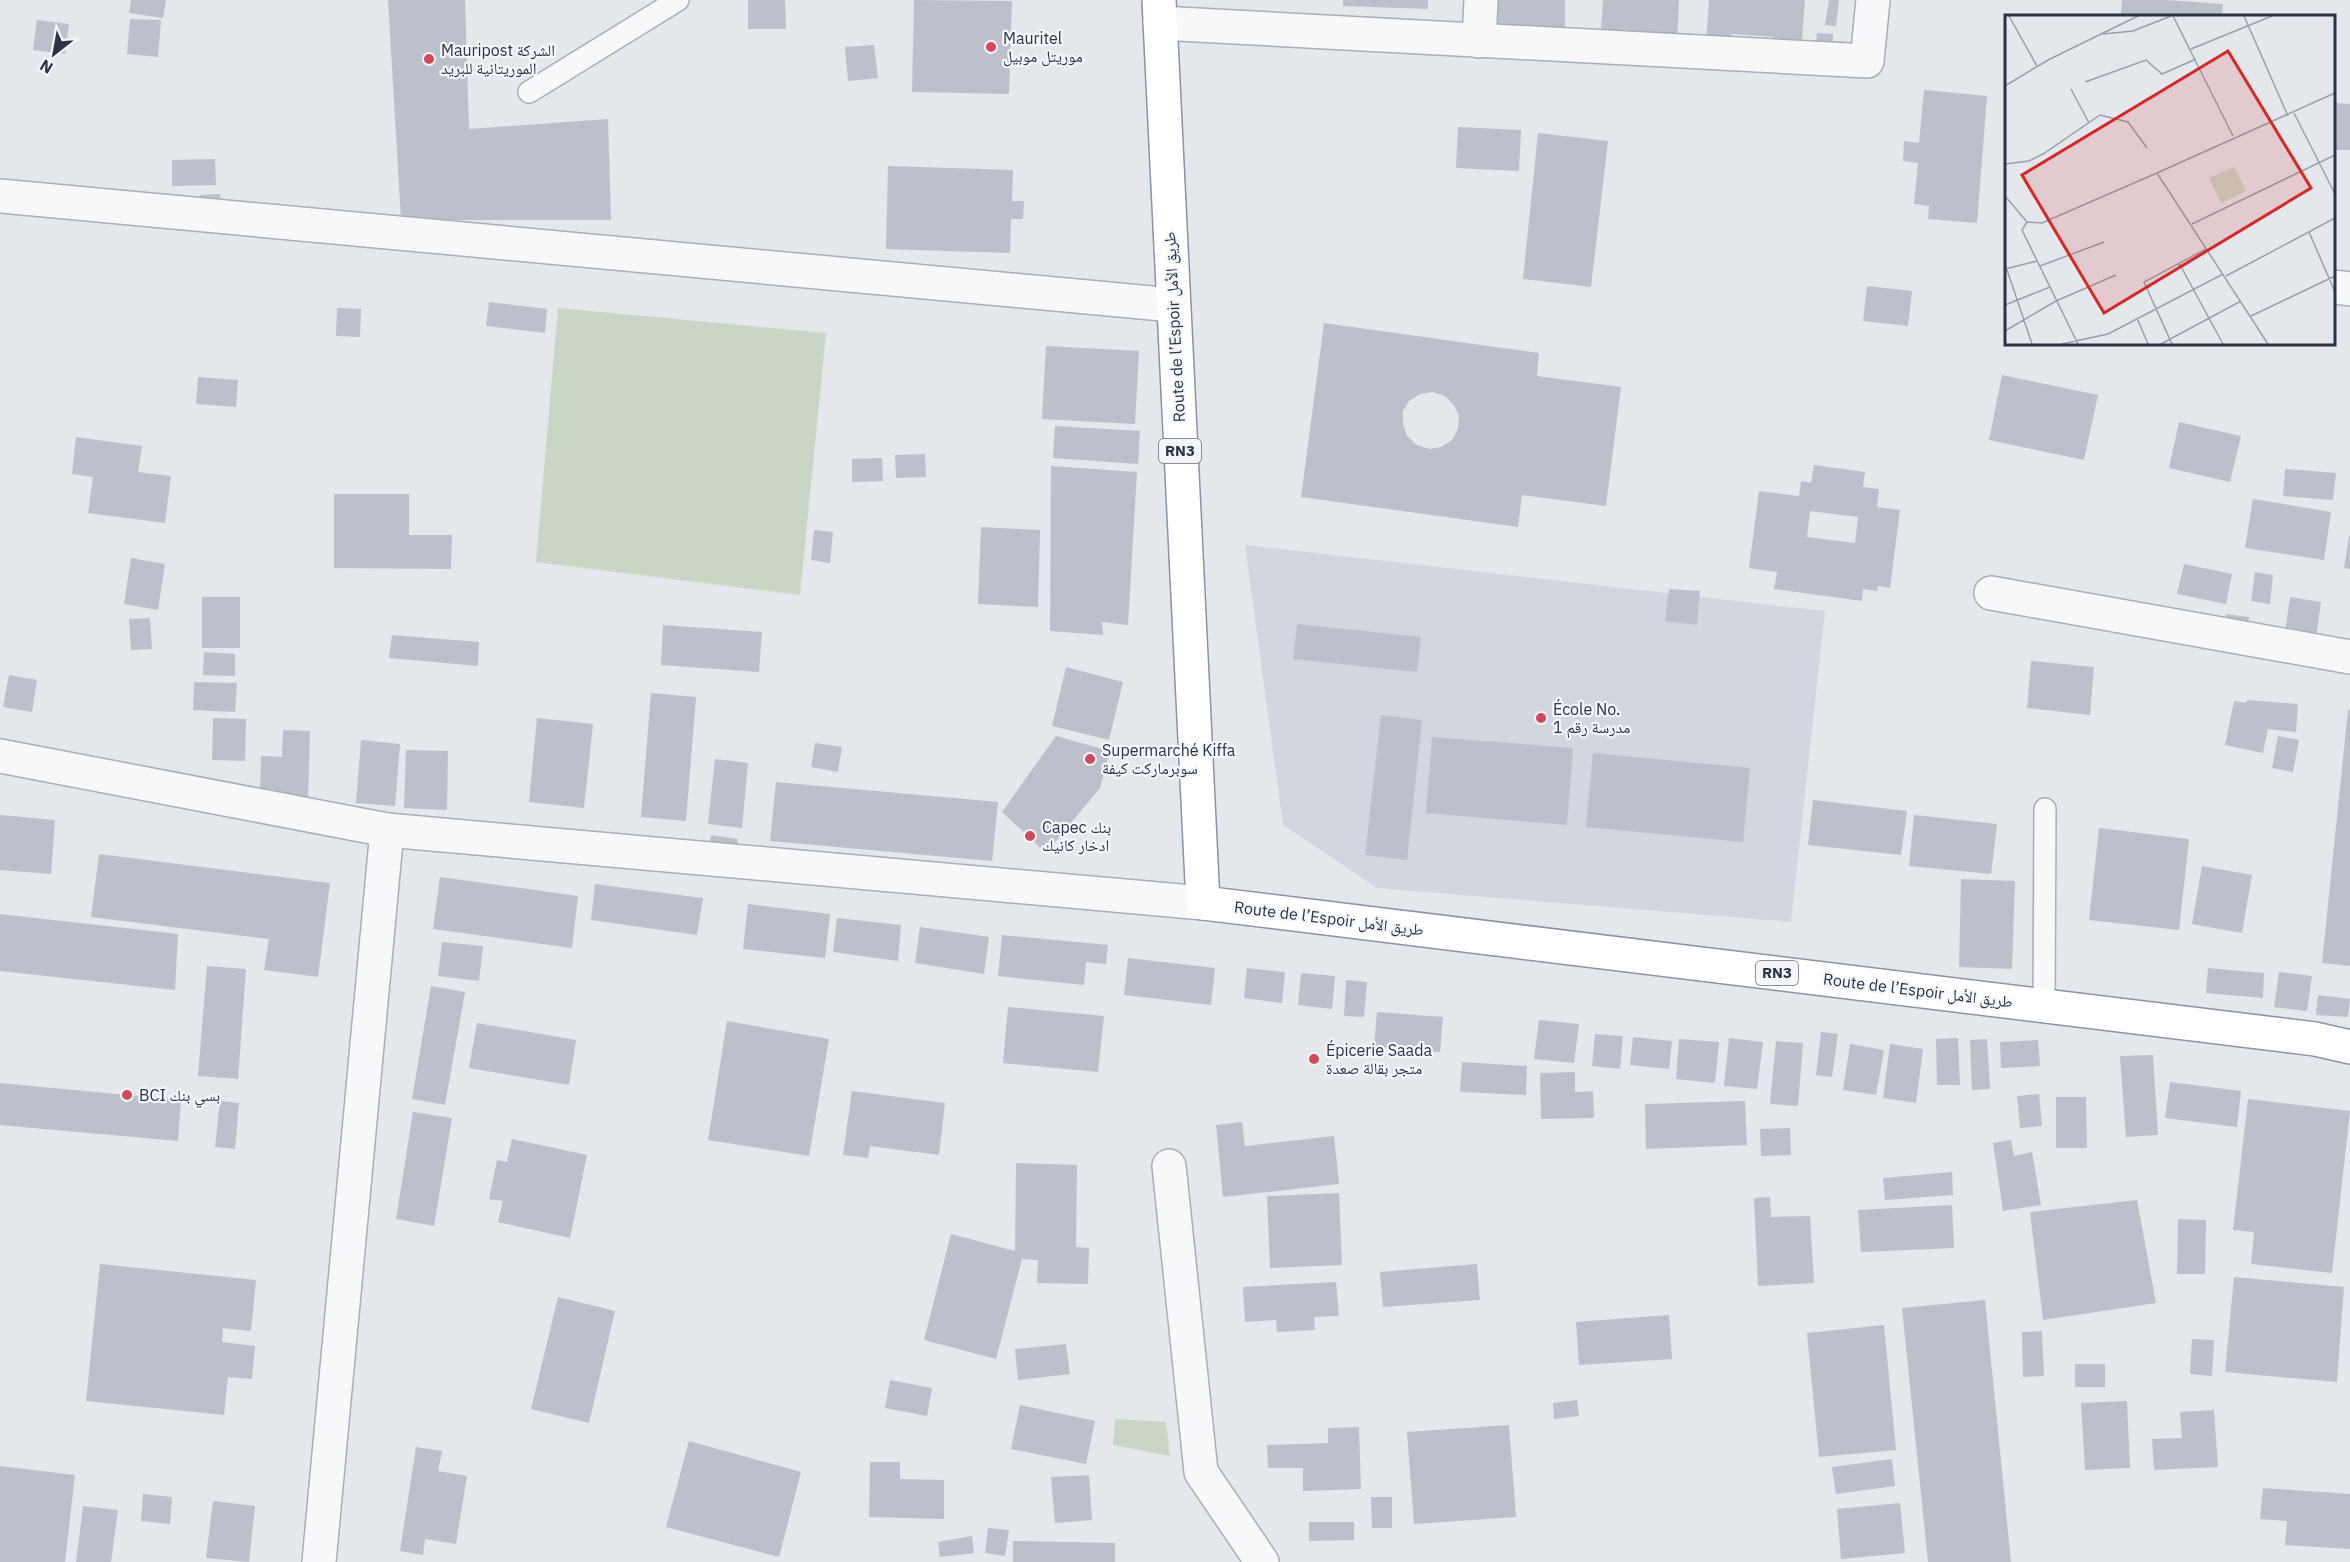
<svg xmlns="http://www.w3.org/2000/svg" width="2350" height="1562" font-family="'IBM Plex Sans','Noto Naskh Arabic',sans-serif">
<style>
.built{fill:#d2d6de}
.green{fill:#c9d6c5}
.building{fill:#bbc0ca;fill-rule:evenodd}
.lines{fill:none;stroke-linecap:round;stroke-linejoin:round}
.service-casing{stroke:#a9aeb7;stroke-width:24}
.minor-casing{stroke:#a9aeb7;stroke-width:36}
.trunk-casing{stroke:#8b94a3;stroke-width:36}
.service{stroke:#f7f8fa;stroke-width:21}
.minor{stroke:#f7f8fa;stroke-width:33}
.trunk{stroke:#fff;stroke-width:33}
.poi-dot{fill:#d1495b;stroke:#f4f6f9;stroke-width:2}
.labels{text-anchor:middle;stroke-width:4.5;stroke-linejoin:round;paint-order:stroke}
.shield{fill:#f4f6f9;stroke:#676e7b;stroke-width:1.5}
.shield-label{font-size:15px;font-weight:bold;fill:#2b3445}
.poi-label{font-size:16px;fill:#2b3445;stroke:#f4f6f9;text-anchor:start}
.street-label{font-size:16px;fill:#2b3445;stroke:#f4f6f9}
.inset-road{fill:none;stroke:#9a9fa9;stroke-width:1.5}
.view{fill:#d62828;fill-opacity:0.15;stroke:#d62828;stroke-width:3}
.inset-edge{fill:none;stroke:#2b3445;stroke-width:3}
</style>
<rect width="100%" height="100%" fill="#e4e7ec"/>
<path class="built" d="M 1245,545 L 1825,611 L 1791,922 L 1377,888 L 1283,825 Z"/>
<g class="green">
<path d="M 558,308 L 826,333 L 800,595 L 536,562 Z"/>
<path d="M 1115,1419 L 1166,1422 L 1170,1456 L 1113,1445 Z"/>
</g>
<g class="building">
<path d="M 131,0 L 166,0 L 163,18 L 129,13 Z"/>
<path d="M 388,0 L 465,0 L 469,129 L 608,119 L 611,220 L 401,220 Z"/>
<path d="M 748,0 L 785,0 L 786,29 L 748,29 Z"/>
<path d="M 914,0 L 1012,1 L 1009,94 L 912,92 Z"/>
<path d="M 1343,0 L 1428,0 L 1428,9 L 1343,6 Z"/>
<path d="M 1487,0 L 1565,0 L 1565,39 L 1486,37 Z"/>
<path d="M 1603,0 L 1679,0 L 1677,48 L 1600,43 Z"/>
<path d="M 1709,0 L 1805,0 L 1801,50 L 1774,48 L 1774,37 L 1731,34 L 1730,45 L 1706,43 Z"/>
<path d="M 1829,0 L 1839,0 L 1836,26 L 1825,25 Z"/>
<path d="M 2122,0 L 2166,0 L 2223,4 L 2222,16 L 2121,16 Z"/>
<path d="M 130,19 L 161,20 L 158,57 L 127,54 Z"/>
<path d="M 37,20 L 69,24 L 65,54 L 33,50 Z"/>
<path d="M 1817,33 L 1833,34 L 1832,57 L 1815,55 Z"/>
<path d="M 874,45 L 878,78 L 848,81 L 845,47 Z"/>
<path d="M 1924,90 L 1987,96 L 1977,223 L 1928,219 L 1929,206 L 1914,204 L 1918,163 L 1903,161 L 1904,141 L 1919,143 Z"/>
<path d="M 2334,103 L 2350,104 L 2350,150 L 2334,150 Z"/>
<path d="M 1458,127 L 1521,130 L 1519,171 L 1456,168 Z"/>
<path d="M 1538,133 L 1608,141 L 1591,287 L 1523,279 Z"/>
<path d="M 215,159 L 216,185 L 172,186 L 172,160 Z"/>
<path d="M 888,166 L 1013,170 L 1012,201 L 1024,201 L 1023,219 L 1011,219 L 1010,253 L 886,249 Z"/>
<path d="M 220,194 L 221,214 L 201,214 L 200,195 Z"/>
<path d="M 1867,286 L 1912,291 L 1908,326 L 1863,321 Z"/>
<path d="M 489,302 L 547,309 L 545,333 L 486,326 Z"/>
<path d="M 337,308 L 361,309 L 360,337 L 336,336 Z"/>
<path d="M 1324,323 L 1539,353 L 1537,376 L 1621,387 L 1606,506 L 1522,495 L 1518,527 L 1301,497 ZM 1433,392 L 1445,396 L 1454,405 L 1459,416 L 1458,429 L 1452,440 L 1441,447 L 1429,449 L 1417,445 L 1407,436 L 1403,424 L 1403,411 L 1409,401 L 1420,394 Z"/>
<path d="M 1046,346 L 1139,351 L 1135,424 L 1042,419 Z"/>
<path d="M 2002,375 L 2098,395 L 2084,460 L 1989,440 Z"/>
<path d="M 198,377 L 238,380 L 236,407 L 196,404 Z"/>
<path d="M 2179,422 L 2241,436 L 2230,482 L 2169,468 Z"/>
<path d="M 1055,426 L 1140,431 L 1138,464 L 1053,458 Z"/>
<path d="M 76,437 L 142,446 L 138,472 L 171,476 L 165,523 L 88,513 L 93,477 L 72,474 Z"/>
<path d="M 925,454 L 926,477 L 896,478 L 895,455 Z"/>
<path d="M 882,458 L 883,481 L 852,482 L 852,459 Z"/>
<path d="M 1814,465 L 1865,472 L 1863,487 L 1879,489 L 1877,507 L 1900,510 L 1890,588 L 1878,586 L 1877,591 L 1863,589 L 1862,601 L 1774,589 L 1777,572 L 1749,568 L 1759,491 L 1799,496 L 1801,481 L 1811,483 ZM 1810,511 L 1858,517 L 1855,543 L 1807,537 Z"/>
<path d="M 1051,466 L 1137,472 L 1128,625 L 1102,622 L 1103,635 L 1050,631 Z"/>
<path d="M 2285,469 L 2336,473 L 2333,500 L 2283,496 Z"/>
<path d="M 334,494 L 409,494 L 409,535 L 452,535 L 451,569 L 334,568 Z"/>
<path d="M 2253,499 L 2331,512 L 2324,560 L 2245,548 Z"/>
<path d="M 981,527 L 1040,530 L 1038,607 L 978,604 Z"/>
<path d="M 814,530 L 833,532 L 830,563 L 811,560 Z"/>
<path d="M 2349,536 L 2350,536 L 2350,569 L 2344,568 Z"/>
<path d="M 131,558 L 165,564 L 158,610 L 124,604 Z"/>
<path d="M 2184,564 L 2232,574 L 2226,604 L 2177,594 Z"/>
<path d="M 2255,572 L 2273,575 L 2270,604 L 2251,601 Z"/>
<path d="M 1669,589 L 1700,591 L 1697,625 L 1665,621 Z"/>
<rect x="202" y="597" width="38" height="51"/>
<path d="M 2290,597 L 2321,602 L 2316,638 L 2285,633 Z"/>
<path d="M 2226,614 L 2249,617 L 2248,631 L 2225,629 Z"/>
<path d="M 150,618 L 152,649 L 131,650 L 129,619 Z"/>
<path d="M 1297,624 L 1421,637 L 1417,672 L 1293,659 Z"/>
<path d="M 663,625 L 762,632 L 759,672 L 661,665 Z"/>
<path d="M 392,635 L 479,642 L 478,666 L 389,658 Z"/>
<path d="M 204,652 L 235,654 L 235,676 L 203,675 Z"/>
<path d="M 2031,661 L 2094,667 L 2090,715 L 2027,708 Z"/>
<path d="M 1066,667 L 1123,682 L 1109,740 L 1052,726 Z"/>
<path d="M 9,675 L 37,680 L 32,712 L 3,707 Z"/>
<path d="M 194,682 L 237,683 L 235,712 L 193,710 Z"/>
<path d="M 651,693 L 696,697 L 686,821 L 641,817 Z"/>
<path d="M 2247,700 L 2298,704 L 2296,732 L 2268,729 L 2263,753 L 2225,745 L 2234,701 L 2246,703 Z"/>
<path d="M 2348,710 L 2350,710 L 2350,966 L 2322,963 Z"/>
<path d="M 1381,715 L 1422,720 L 1407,860 L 1365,855 Z"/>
<path d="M 213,718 L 246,719 L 245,761 L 212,760 Z"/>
<path d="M 537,718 L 593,724 L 584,808 L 529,802 Z"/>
<path d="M 283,730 L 310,731 L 308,799 L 260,797 L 261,756 L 282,757 Z"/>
<path d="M 1056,736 L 1110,751 L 1100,788 L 1046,853 L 1002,812 Z"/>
<path d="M 2278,736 L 2299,740 L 2293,772 L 2272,768 Z"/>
<path d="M 1432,737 L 1573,748 L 1567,825 L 1426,813 Z"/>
<path d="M 361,740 L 400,744 L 395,806 L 356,803 Z"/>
<path d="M 815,743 L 842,747 L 838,772 L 811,767 Z"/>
<path d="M 406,750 L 448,751 L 447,810 L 404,808 Z"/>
<path d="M 1593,753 L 1750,768 L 1743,842 L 1586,827 Z"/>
<path d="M 715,759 L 748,763 L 742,828 L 708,824 Z"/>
<path d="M 776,782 L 998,802 L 992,861 L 770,841 Z"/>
<path d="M 1813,800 L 1907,811 L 1901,855 L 1808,845 Z"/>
<path d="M 0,815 L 55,820 L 51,874 L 0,870 Z"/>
<path d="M 1914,815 L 1997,824 L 1991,874 L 1909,866 Z"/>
<path d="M 2099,828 L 2189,839 L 2179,930 L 2089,920 Z"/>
<path d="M 711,835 L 738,839 L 735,859 L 708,855 Z"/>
<path d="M 99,854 L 330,883 L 318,977 L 264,970 L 269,939 L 91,917 Z"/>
<path d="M 2202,866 L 2252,875 L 2242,933 L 2192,924 Z"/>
<path d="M 440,877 L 578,896 L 572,948 L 433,929 Z"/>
<path d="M 1961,879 L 2015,881 L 2012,969 L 1959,967 Z"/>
<path d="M 595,884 L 703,898 L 697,935 L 591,920 Z"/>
<path d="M 748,904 L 830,914 L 825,958 L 743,949 Z"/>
<path d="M 0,914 L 178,934 L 175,990 L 0,971 Z"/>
<path d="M 837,918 L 901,925 L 898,961 L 833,952 Z"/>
<path d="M 920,927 L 989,937 L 984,974 L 915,963 Z"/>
<path d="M 1002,935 L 1108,945 L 1106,964 L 1086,962 L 1084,985 L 998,976 Z"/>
<path d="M 442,942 L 483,946 L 479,981 L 438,976 Z"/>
<path d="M 1128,958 L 1215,968 L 1211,1005 L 1124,995 Z"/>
<path d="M 207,966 L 246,969 L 238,1079 L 198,1076 Z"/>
<path d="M 1247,968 L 1285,972 L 1282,1003 L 1244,998 Z"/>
<path d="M 2208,968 L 2264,973 L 2263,998 L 2206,993 Z"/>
<path d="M 2279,972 L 2312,976 L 2307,1011 L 2274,1007 Z"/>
<path d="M 1301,973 L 1335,976 L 1332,1009 L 1298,1005 Z"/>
<path d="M 1346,980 L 1367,982 L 1364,1017 L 1344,1016 Z"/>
<path d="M 431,986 L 465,992 L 445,1105 L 412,1099 Z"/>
<path d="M 2318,995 L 2350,999 L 2348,1017 L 2316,1015 Z"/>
<path d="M 1008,1007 L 1104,1016 L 1098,1072 L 1003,1063 Z"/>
<path d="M 1377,1012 L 1443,1017 L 1440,1052 L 1374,1047 Z"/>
<path d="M 1539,1020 L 1579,1024 L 1574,1063 L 1534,1059 Z"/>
<path d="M 727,1021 L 829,1039 L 809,1156 L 708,1140 Z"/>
<path d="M 477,1023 L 576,1040 L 569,1085 L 469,1068 Z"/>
<path d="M 1821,1032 L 1838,1034 L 1832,1077 L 1816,1075 Z"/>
<path d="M 1595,1034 L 1623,1036 L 1620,1069 L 1592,1066 Z"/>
<path d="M 1633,1037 L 1672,1041 L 1669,1069 L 1630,1065 Z"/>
<path d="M 1729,1038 L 1763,1042 L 1757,1089 L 1724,1086 Z"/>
<path d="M 1958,1038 L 1960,1085 L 1937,1085 L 1936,1039 Z"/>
<path d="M 1679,1039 L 1719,1042 L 1715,1083 L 1676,1079 Z"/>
<path d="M 1987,1039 L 1990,1089 L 1972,1090 L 1970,1040 Z"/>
<path d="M 2038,1040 L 2040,1066 L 2001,1068 L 2000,1042 Z"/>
<path d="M 1776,1041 L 1803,1043 L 1798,1106 L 1770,1104 Z"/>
<path d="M 1850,1044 L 1884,1050 L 1876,1095 L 1843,1090 Z"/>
<path d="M 1890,1044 L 1923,1049 L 1916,1103 L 1883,1098 Z"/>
<path d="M 2153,1055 L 2158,1135 L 2126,1137 L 2120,1056 Z"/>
<path d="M 1462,1062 L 1527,1066 L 1526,1095 L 1460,1092 Z"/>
<path d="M 1575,1072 L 1575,1092 L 1593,1091 L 1594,1118 L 1541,1119 L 1540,1073 Z"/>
<path d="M 2170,1082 L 2241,1091 L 2237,1127 L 2165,1118 Z"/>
<path d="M 0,1083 L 181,1100 L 178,1141 L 0,1125 Z"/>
<path d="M 852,1091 L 945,1103 L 939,1155 L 870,1146 L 868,1158 L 843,1155 Z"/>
<path d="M 2039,1094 L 2042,1126 L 2020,1128 L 2017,1096 Z"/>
<path d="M 2056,1097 L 2086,1097 L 2087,1148 L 2056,1148 Z"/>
<path d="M 2248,1099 L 2350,1111 L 2332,1273 L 2251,1264 L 2254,1232 L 2233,1230 Z"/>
<path d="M 220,1101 L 239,1103 L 235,1149 L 215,1147 Z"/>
<path d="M 1745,1101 L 1747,1145 L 1646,1149 L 1645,1104 Z"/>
<path d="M 413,1112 L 452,1118 L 434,1226 L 396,1219 Z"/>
<path d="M 1242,1122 L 1245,1146 L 1334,1136 L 1339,1184 L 1223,1197 L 1216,1125 Z"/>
<path d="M 1790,1128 L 1791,1155 L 1761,1156 L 1760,1129 Z"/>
<path d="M 512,1139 L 587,1155 L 570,1238 L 498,1222 L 503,1201 L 489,1199 L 497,1160 L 507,1162 Z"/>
<path d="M 2011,1140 L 2014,1156 L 2032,1152 L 2041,1205 L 2003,1211 L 1993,1143 Z"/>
<path d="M 1016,1163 L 1077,1165 L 1076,1247 L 1089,1248 L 1088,1284 L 1037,1283 L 1038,1260 L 1022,1259 L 996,1359 L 924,1340 L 951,1234 L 1015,1251 Z"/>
<path d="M 1952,1172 L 1953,1195 L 1885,1200 L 1883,1178 Z"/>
<path d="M 1339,1193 L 1342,1265 L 1270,1268 L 1267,1196 Z"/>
<path d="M 1770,1197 L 1771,1217 L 1810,1216 L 1814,1283 L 1758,1286 L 1754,1198 Z"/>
<path d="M 2137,1200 L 2156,1303 L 2043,1320 L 2030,1212 Z"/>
<path d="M 1952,1205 L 1954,1248 L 1861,1252 L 1858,1210 Z"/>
<path d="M 2178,1219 L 2206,1220 L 2205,1274 L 2177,1274 Z"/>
<path d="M 100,1264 L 256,1280 L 251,1331 L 223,1328 L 222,1342 L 255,1346 L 252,1379 L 228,1377 L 224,1415 L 86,1401 Z"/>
<path d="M 1477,1264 L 1480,1300 L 1383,1307 L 1380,1272 Z"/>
<path d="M 2234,1277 L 2344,1287 L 2337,1382 L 2225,1372 Z"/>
<path d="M 1336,1282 L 1339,1316 L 1314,1317 L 1315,1330 L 1277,1332 L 1276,1320 L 1245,1322 L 1243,1287 Z"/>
<path d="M 558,1297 L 615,1311 L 589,1423 L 531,1409 Z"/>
<path d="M 1985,1300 L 2011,1562 L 1928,1562 L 1902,1308 Z"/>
<path d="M 1669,1315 L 1672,1359 L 1579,1365 L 1576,1322 Z"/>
<path d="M 1884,1325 L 1896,1450 L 1819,1457 L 1807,1333 Z"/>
<path d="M 2042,1331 L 2044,1376 L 2023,1377 L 2022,1332 Z"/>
<path d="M 2192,1339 L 2214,1340 L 2212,1376 L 2190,1374 Z"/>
<path d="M 1066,1344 L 1070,1374 L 1018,1380 L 1015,1349 Z"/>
<rect x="2075" y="1364" width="30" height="23"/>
<path d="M 890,1380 L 932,1388 L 927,1416 L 885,1408 Z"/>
<path d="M 1577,1400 L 1579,1416 L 1554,1419 L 1553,1403 Z"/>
<path d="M 2127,1401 L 2130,1468 L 2085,1470 L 2081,1403 Z"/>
<path d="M 1020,1405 L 1095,1421 L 1086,1464 L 1011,1449 Z"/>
<path d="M 2214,1410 L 2218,1467 L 2154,1470 L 2152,1439 L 2182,1438 L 2180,1412 Z"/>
<path d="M 1509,1425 L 1516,1517 L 1414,1524 L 1407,1432 Z"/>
<path d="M 1359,1427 L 1361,1489 L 1303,1491 L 1303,1468 L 1268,1468 L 1267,1445 L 1328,1443 L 1328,1428 Z"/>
<path d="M 689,1441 L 801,1472 L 779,1557 L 666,1527 Z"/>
<path d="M 416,1447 L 442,1451 L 438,1471 L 467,1476 L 456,1544 L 425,1539 L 423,1555 L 400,1551 Z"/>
<path d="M 1892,1459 L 1895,1486 L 1836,1494 L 1832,1467 Z"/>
<path d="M 870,1462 L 900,1462 L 900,1479 L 944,1480 L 944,1519 L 869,1517 Z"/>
<path d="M 0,1466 L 75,1475 L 65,1562 L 0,1562 Z"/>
<path d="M 1089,1475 L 1092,1520 L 1055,1523 L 1051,1477 Z"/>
<path d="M 2263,1488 L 2350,1494 L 2350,1549 L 2285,1545 L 2287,1521 L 2260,1519 Z"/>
<path d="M 143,1494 L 172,1497 L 170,1524 L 141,1521 Z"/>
<path d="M 1371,1497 L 1392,1497 L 1392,1528 L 1372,1528 Z"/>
<path d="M 213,1501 L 255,1506 L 249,1562 L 206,1558 Z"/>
<path d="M 1900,1503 L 1905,1553 L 1841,1559 L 1837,1509 Z"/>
<path d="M 83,1506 L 118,1510 L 111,1562 L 76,1562 Z"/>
<path d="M 1309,1522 L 1354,1522 L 1354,1540 L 1309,1541 Z"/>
<path d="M 988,1528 L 1009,1530 L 1005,1556 L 985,1553 Z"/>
<path d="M 972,1536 L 974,1553 L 940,1557 L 938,1542 Z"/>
<path d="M 1013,1541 L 1115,1543 L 1115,1562 L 1013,1562 Z"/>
</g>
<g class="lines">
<g class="service-casing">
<g id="service">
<path d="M 529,92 L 678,0"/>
<path d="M 2044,1006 L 2045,809"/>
</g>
</g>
<g class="minor-casing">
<g id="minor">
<path d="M 1160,23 L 1867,61 L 1873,0"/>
<path d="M 1479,41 L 1481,0"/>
<path d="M 0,196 L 1173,305"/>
<path d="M 2334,287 L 2350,289"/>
<path d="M 1991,593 L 2350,657"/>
<path d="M 0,756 L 387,830 L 1203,903"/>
<path d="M 1169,1166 L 1201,1472 L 1262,1562"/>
<path d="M 319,1562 L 387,830"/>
</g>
</g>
<g class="trunk-casing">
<path id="trunk" d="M 1159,0 L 1203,903 L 2315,1039 L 2350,1047"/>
</g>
<use href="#service" class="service"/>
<use href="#minor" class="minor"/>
<use href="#trunk" class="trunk"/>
</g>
<g class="poi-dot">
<circle cx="991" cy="47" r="6"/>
<circle cx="429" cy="59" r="6"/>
<circle cx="1541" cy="718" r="6"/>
<circle cx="1090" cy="759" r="6"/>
<circle cx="1030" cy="836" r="6"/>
<circle cx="1314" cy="1059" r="6"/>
<circle cx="127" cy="1095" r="6"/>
</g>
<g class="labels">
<g class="shield">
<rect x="1159" y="439" width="42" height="24" rx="4.5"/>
<rect x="1756" y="961" width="42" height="24" rx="4.5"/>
</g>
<g class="shield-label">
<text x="1180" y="456">RN3</text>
<text x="1777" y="978">RN3</text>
</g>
<g class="poi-label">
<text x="1003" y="44">Mauritel<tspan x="1003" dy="18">موريتل موبيل</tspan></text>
<text x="441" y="56">Mauripost الشركة<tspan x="441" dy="18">الموريتانية للبريد</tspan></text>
<text x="1553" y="715">École No.<tspan x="1553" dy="18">1 مدرسة رقم</tspan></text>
<text x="1102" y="756">Supermarché Kiffa<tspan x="1102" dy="18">سوبرماركت كيفة</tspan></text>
<text x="1042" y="833">Capec بنك<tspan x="1042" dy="18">ادخار كانيك</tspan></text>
<text x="1326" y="1056">Épicerie Saada<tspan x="1326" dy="18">متجر بقالة صعدة</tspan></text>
<text x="139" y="1101">BCI بسي بنك</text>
</g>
<g class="street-label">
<text transform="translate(1174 327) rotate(-93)" y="6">Route de l’Espoir طريق الأمل</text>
<text transform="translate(1329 918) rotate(7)" y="6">Route de l’Espoir طريق الأمل</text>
<text transform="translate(1918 990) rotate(7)" y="6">Route de l’Espoir طريق الأمل</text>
</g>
</g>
<g transform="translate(2005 15)">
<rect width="330" height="330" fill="#e4e7ec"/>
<path d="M 229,152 L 241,176 L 216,188 L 204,163 Z" fill="#c9d6c5"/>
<path class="inset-road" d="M 4,1 L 32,51M 168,1 L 228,121M 239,1 L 283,101M 98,19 L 128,16 L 166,1M 186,34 L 267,1M 80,67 L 141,45 L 157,59 L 191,44M 0,71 L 43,45 L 133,1M 66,74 L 84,108M 289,98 L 330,179M 0,149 L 24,146 L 38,139 L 95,100 L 123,107 L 142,133M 152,158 L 330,78M 0,181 L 22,207 L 37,208 L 152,158 L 263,329M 22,207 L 17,215 L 73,329M 187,209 L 330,140M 304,217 L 330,277M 174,248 L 218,329M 0,249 L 27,329M 35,251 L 99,227M 0,254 L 32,246M 221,261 L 330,203M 0,290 L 45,272M 246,301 L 330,261M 132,303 L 143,329M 0,316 L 51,286 L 111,260M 57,329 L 103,319 L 218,259M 156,329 L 236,286M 167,329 L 139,267 L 201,234"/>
<path class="view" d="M 223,36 L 306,173 L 99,298 L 17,160 Z"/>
<rect width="330" height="330" class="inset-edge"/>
</g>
<g transform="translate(54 54) rotate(211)" stroke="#f4f6f9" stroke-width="4.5" paint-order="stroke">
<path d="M0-4.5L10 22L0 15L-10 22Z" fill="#2b3445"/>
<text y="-9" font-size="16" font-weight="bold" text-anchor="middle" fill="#2b3445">N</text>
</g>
</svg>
